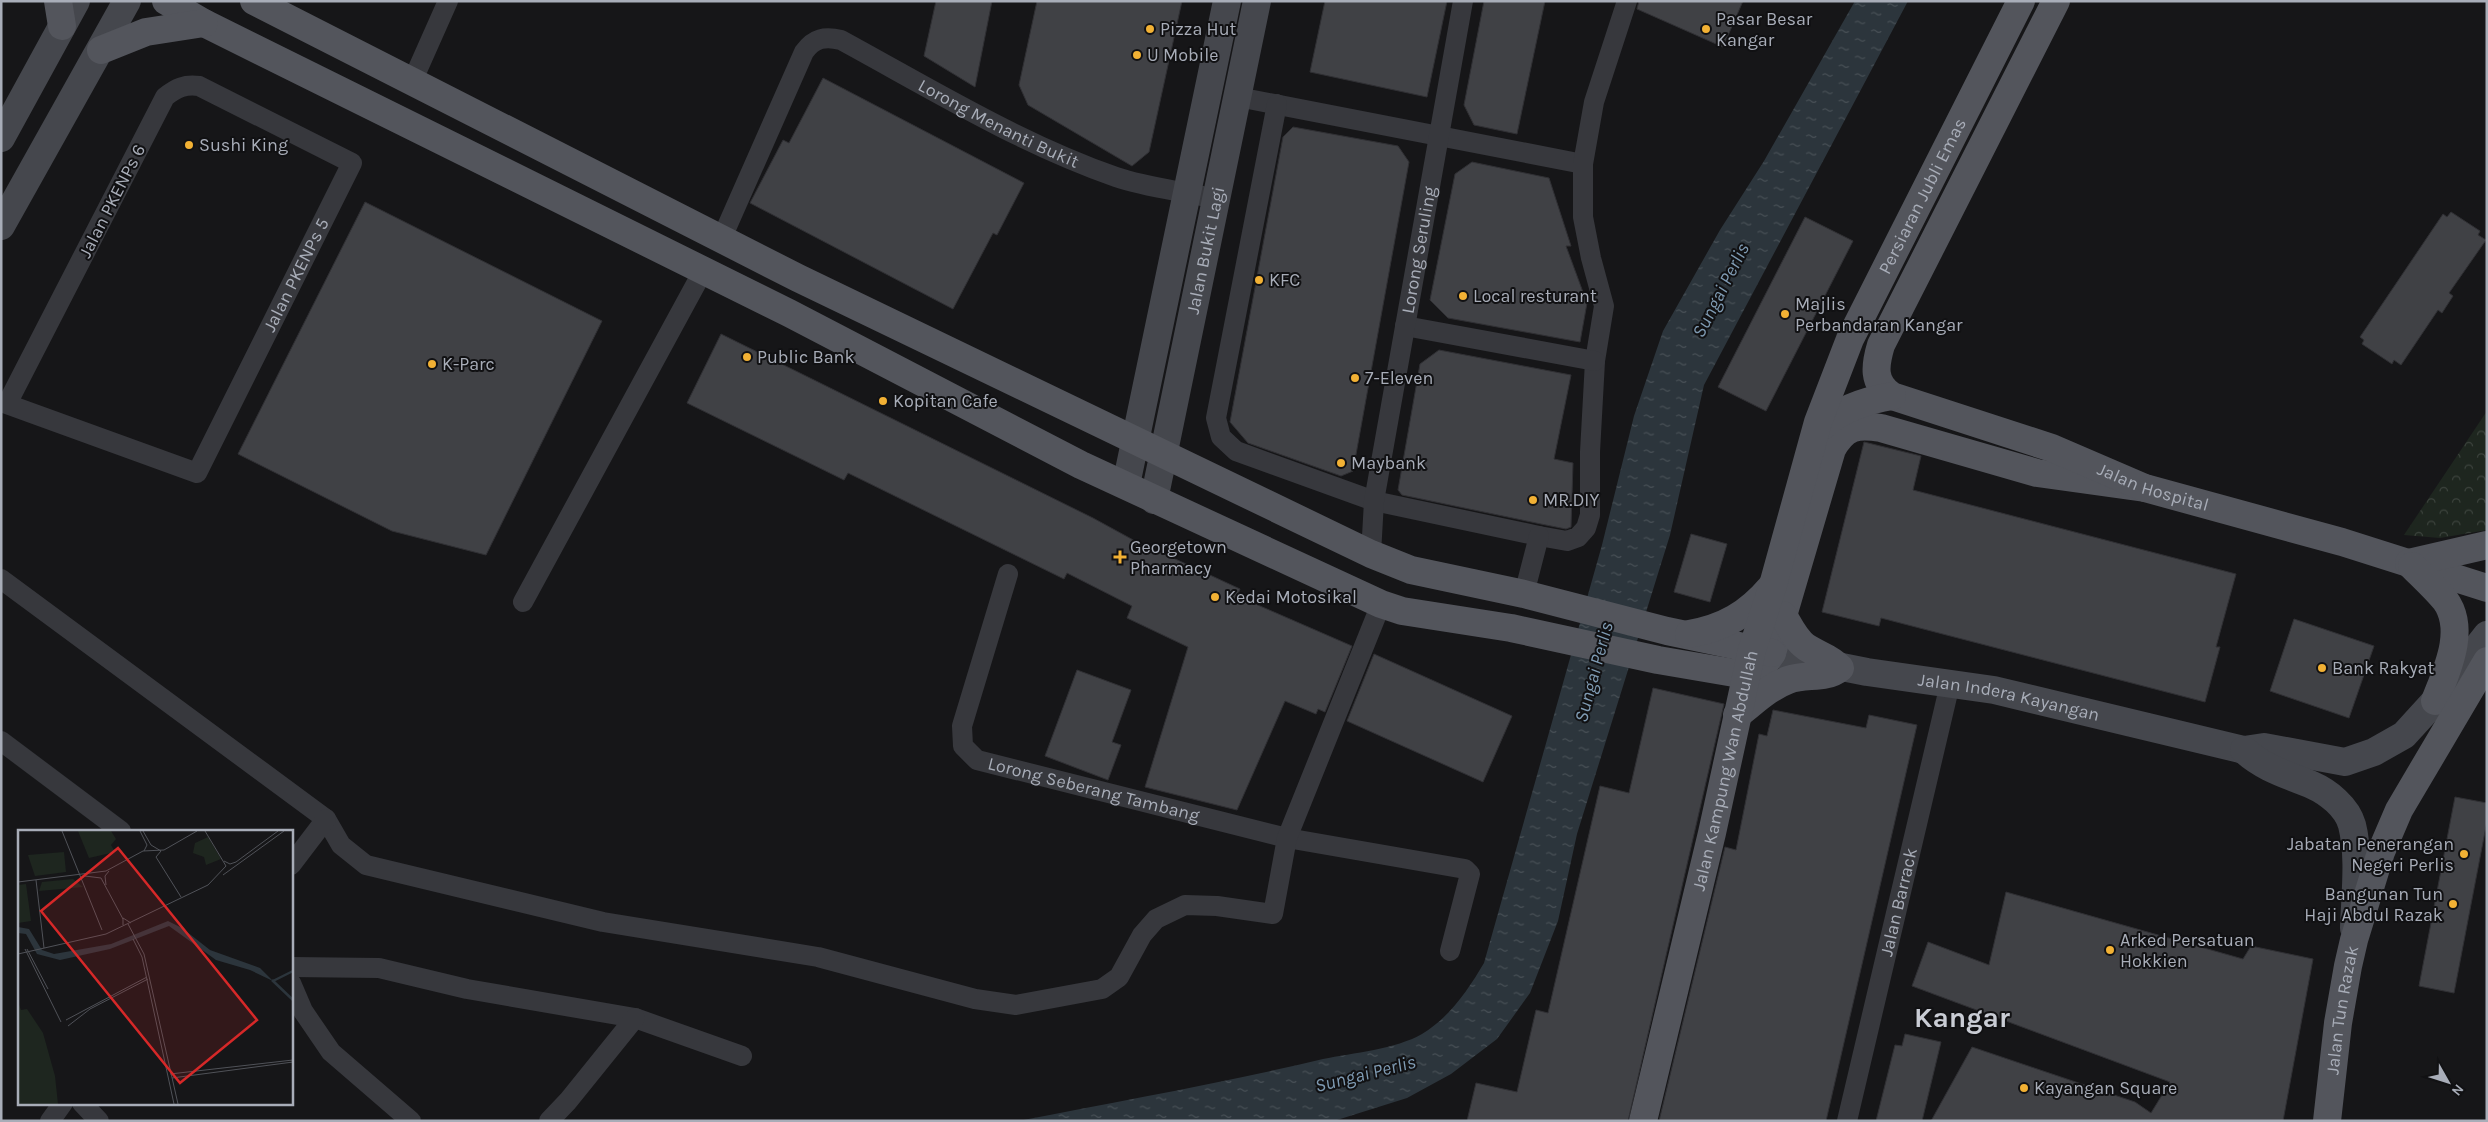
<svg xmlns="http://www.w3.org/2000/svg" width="2488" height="1122" font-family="Karla,sans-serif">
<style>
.park{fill:url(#park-crowns)}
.water{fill:url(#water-ripples)}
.building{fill:#404145;stroke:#303034}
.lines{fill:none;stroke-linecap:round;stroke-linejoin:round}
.street{stroke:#37383d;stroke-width:20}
.secondary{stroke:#45474d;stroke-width:28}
.primary{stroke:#53555c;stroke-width:28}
.poi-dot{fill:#f2b134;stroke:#111113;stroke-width:2}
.labels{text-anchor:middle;stroke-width:4;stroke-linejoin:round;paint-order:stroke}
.poi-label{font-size:18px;fill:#a8adb8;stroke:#111113;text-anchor:start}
.street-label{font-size:18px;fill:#a8adb8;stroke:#111113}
.water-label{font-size:19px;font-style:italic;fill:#7f9bb3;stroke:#111113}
.town-label{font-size:28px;font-weight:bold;fill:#c9ccd4;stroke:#111113}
.inset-river{fill:none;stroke:#2c353c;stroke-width:2.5}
.inset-road{fill:none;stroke:#505258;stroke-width:1}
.view{fill:#d62828;fill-opacity:0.15;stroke:#d62828;stroke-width:2.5}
.inset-edge{fill:none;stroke:#a8adb8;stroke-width:2.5}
</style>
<defs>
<pattern id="park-crowns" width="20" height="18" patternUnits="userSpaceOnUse" patternTransform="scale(1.25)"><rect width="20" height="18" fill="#1e261f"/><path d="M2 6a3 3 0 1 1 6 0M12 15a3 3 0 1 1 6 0" fill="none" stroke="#3c433d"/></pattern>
<pattern id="water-ripples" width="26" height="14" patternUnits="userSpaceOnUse" patternTransform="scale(1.25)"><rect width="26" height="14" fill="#2c353c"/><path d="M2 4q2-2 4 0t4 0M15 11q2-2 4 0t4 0" fill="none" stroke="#485056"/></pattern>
</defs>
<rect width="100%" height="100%" fill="#161618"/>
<path class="park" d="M 2487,411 L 2487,530 L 2440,538 L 2404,535 Z"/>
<path class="water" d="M 1855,1 L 1908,1 L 1704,385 L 1670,535 L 1577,834 L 1558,921 L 1530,993 L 1497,1039 L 1451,1074 L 1407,1098 L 1337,1120 L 1018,1121 C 1120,1101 1222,1083 1323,1059 C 1353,1053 1396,1049 1422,1034 C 1450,1017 1468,990 1484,963 L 1602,545 L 1634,416 L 1663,331 L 1720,230 L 1764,161 Z"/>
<g class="building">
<path d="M 936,1 L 992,1 L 975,87 L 924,56 Z"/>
<path d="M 1037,1 L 1182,1 L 1149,152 L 1132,166 L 1028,105 L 1019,85 Z"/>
<path d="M 1325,1 L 1447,1 L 1427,97 L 1310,72 Z"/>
<path d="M 1484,1 L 1545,1 L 1517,134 L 1474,125 L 1464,105 Z"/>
<path d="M 1639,1 L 1743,1 L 1723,47 L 1637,9 Z"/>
<path d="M 823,78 L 1024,183 L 997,235 L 993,233 L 953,309 L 750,203 L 783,140 L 789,143 Z"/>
<path d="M 1293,127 L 1398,146 L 1409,162 L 1353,471 L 1341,476 L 1248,443 L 1230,422 L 1283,137 Z"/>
<path d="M 1472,162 L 1549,178 L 1571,246 L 1566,246 L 1587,303 L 1580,342 L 1448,318 L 1430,300 L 1455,174 Z"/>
<path d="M 365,202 L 602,321 L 486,555 L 392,531 L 238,454 Z"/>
<path d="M 2451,212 L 2480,231 L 2478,235 L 2486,240 L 2449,293 L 2453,296 L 2442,313 L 2438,310 L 2401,365 L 2394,360 L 2392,364 L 2362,344 L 2364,340 L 2360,337 L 2443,214 L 2447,217 Z"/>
<path d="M 1805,217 L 1853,241 L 1766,411 L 1718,387 Z"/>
<path d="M 721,334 L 1093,518 L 1157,553 L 1158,551 L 1240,589 L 1237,596 L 1352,646 L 1325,712 L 1318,709 L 1316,714 L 1285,701 L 1237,810 L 1145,787 L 1188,647 L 1127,618 L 1132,606 L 1067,573 L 1064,579 L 848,473 L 844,480 L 687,403 Z"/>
<path d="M 1439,350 L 1571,375 L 1554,459 L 1573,463 L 1571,527 L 1566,529 L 1541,524 L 1402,495 L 1398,490 L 1420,364 Z"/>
<path d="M 1864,442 L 1921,456 L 1913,490 L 2236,574 L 2216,647 L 2220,647 L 2205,702 L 1881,618 L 1879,626 L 1822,612 Z"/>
<path d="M 1691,534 L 1727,544 L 1710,602 L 1674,592 Z"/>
<path d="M 2294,619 L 2374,646 L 2349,718 L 2270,691 Z"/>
<path d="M 1374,654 L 1512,716 L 1483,782 L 1347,721 Z"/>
<path d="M 1077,670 L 1131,690 L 1112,742 L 1121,745 L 1108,780 L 1045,756 Z"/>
<path d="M 1653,688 L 1724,704 L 1628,1121 L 1467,1121 L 1476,1083 L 1517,1092 L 1536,1010 L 1548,1013 L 1600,786 L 1629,793 Z"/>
<path d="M 1773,710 L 1866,728 L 1869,715 L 1917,725 L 1826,1121 L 1659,1121 L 1725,847 L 1736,850 L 1759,734 L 1767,736 Z"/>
<path d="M 2455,797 L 2487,803 L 2487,821 L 2454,993 L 2419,986 Z"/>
<path d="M 2006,892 L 2243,959 L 2251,946 L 2313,959 L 2283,1121 L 1931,1121 L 1972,1047 L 2135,1102 L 2151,1113 L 2170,1082 L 1912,986 L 1928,942 L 1989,965 Z"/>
<path d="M 1905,1034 L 1941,1042 L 1922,1121 L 1876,1121 L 1895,1045 L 1902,1046 Z"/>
</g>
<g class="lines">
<g class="street">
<path d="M 412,82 L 448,1"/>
<path d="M 1238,97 L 1583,164"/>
<path d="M 1277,104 L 1216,418 L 1221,437 L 1236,451 L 1374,501 L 1539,536 L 1567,541 L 1578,537 L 1586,528 L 1590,515 L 1590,452 L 1595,361 L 1604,306 L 1591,258 L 1583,217 L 1583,164 L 1594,102 L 1627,1"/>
<path id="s1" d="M 721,240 L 804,52 C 814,38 825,36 841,40 C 931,89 1019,143 1116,177 C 1148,188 1184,191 1216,199"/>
<path d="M 1405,326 L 1595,361"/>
<path id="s2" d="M 1,402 L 197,473 L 352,163 L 199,86 C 185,84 176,88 165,97 L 7,404"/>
<path id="s3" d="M 1371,554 L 1374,501 L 1463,1"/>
<path id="s4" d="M 1008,574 L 962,726 L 963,746 L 977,760 L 1287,838 L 1465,869 L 1470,874 L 1450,951"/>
<path d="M 1,579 L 326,819 L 341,845 L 366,865 L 603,922 L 818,957 L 975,999 L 1016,1005 L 1102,989 L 1119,977 L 1142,935 L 1156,919 L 1185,905 L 1217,906 L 1273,914 L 1287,838 L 1381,604"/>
<path d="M 1524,594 L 1539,536"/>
<path d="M 523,602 L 703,271"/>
<path d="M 1,741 L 121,831"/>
<path d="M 291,865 L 326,819"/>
<path d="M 291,967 L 379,968 L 467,989 L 635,1018 L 742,1056"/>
<path d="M 291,983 L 303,1011 L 331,1052 L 411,1121"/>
<path d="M 82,1103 L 99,1121"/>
<path d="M 50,1121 L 63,1103"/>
<path d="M 549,1121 L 568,1101 L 635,1018"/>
<path id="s5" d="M 1847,1121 L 1950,684"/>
</g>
<g class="secondary">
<path d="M 1,138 L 76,1"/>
<path d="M 1,226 L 127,1"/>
<path d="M 1126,485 L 1227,1"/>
<path id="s6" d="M 1154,500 L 1257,1"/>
<path id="s7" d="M 1772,653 L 1867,672 L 1994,690 L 2244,750 L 2264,747 L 2345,762 L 2374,752 L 2404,735 L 2435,701 L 2487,635"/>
<path d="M 2244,750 C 2263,768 2288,775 2312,785 C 2328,792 2347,807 2352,825 C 2360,857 2355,895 2354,928"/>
</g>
<g class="primary">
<path d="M 58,1 L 62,26"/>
<path d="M 166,1 L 204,23 L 789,313 L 1081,465 L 1381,604 L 1402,611 L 1511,628 L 1658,660 L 1746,675 L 1761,669 L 1772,653 L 1832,449 C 1845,426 1857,424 1881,428 L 2037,473 L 2145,488"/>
<path d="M 254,1 L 798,278 L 1371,554 L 1411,570 L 1524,594 L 1667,631 L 1772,653"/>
<path id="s8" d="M 2056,1 L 1881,345 C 1875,365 1872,383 1892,396 L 2052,448 L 2145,488 L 2342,542 L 2487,588"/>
<path d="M 101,50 L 146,32 L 204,23"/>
<path d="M 1823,426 C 1839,409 1869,400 1892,396"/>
<path d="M 2409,563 L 2487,545"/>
<path d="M 2412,566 C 2423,577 2435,588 2445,600 C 2467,630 2446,672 2435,701"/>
<path d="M 1689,634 C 1724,628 1748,614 1771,587"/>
<path d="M 1737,715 C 1753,703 1769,687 1788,680 C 1806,673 1825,680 1840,668 C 1830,657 1818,655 1806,647 C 1795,639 1790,627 1783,615"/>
<path id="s9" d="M 1643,1121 L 1712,833 L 1752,650 L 1773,585 L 1818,422 L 1850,339 L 2021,1"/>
<path id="s10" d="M 2327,1121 L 2338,1023 L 2348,966 L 2354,940 L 2381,852 L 2399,810 L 2487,661"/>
</g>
</g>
<g class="poi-dot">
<circle cx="1150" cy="29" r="5"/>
<circle cx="1706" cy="29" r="5"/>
<circle cx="1137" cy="55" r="5"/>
<circle cx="189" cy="145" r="5"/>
<circle cx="1259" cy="280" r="5"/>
<circle cx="1463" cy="296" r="5"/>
<circle cx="1785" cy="314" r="5"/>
<circle cx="747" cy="357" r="5"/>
<circle cx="432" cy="364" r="5"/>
<circle cx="1355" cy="378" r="5"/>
<circle cx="883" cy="401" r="5"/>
<circle cx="1341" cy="463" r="5"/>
<circle cx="1533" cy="500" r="5"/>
<path d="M1117.5 549.5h5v5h5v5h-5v5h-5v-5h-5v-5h5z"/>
<circle cx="1215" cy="597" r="5"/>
<circle cx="2322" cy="668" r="5"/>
<circle cx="2464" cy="854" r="5"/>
<circle cx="2453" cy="904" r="5"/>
<circle cx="2110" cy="950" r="5"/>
<circle cx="2024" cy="1088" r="5"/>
</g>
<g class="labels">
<g class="poi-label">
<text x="1716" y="25">Pasar Besar<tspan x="1716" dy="21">Kangar</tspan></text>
<text x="1160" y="35">Pizza Hut</text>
<text x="1147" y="61">U Mobile</text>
<text x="199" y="151">Sushi King</text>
<text x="1269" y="286">KFC</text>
<text x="1473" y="302">Local resturant</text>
<text x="1795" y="310">Majlis<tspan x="1795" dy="21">Perbandaran Kangar</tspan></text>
<text x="757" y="363">Public Bank</text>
<text x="442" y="370">K-Parc</text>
<text x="1365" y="384">7-Eleven</text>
<text x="893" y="407">Kopitan Cafe</text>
<text x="1351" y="469">Maybank</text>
<text x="1543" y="506">MR.DIY</text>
<text x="1130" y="553">Georgetown<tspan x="1130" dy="21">Pharmacy</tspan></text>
<text x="1225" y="603">Kedai Motosikal</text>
<text x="2332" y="674">Bank Rakyat</text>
<text x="2454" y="850" text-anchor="end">Jabatan Penerangan<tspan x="2454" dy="21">Negeri Perlis</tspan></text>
<text x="2443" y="900" text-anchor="end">Bangunan Tun<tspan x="2443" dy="21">Haji Abdul Razak</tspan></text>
<text x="2120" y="946">Arked Persatuan<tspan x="2120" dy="21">Hokkien</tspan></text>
<text x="2034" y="1094">Kayangan Square</text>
</g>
<g class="street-label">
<text dy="6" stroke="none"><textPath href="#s1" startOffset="426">Lorong Menanti Bukit</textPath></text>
<text dy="6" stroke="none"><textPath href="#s9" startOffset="970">Persiaran Jubli Emas</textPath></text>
<text transform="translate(112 201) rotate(-63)" y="6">Jalan PKENPs 6</text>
<text dy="6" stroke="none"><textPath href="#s6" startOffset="255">Jalan Bukit Lagi</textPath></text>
<text dy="6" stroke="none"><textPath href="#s3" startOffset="308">Lorong Seruling</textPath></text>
<text dy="6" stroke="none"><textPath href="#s2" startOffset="430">Jalan PKENPs 5</textPath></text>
<text dy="6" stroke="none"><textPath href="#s8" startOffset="720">Jalan Hospital</textPath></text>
<text dy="6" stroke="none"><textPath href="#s7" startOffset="241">Jalan Indera Kayangan</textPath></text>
<text dy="6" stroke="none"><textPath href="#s9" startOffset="360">Jalan Kampung Wan Abdullah</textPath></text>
<text dy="6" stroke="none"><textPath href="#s4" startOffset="319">Lorong Seberang Tambang</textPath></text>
<text dy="6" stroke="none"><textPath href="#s5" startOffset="225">Jalan Barrack</textPath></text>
<text dy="6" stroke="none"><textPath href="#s10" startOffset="112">Jalan Tun Razak</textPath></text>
</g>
<g class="water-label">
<text transform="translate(1720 290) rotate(-63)" y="7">Sungai Perlis</text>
<text transform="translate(1593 672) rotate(-75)" y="7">Sungai Perlis</text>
<text transform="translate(1365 1073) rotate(-14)" y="7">Sungai Perlis</text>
</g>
<g class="town-label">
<text x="1962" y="1027">Kangar</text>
</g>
</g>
<g transform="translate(18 830)">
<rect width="275" height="275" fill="#161618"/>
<path d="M 60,1 L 93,1 L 98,9 L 93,15 L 97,22 L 71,28 ZM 46,22 L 48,42 L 17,46 L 10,25 Z" fill="#1e261f"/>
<path d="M 0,172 L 3,180 L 9,179 L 25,203 L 37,246 L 40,274 L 0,274 Z" fill="#1e261f"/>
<path d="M 190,7 L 203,29 L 188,35 L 186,27 L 175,23 L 177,13 ZM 55,49 L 65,57 L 21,61 L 24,52 ZM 8,54 L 13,91 L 0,93 L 0,55 Z" fill="#1e261f"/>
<path d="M 150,91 L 164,98 L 192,120 L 242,138 L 255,151 L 232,140 L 198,130 L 151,96 L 92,119 L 42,130 L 19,124 L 8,104 L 0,103 L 0,97 L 11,99 L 24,120 L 36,124 L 93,114 Z" fill="#2c353c"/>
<path class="inset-river" d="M 254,150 L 275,170M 255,151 L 275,141"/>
<path class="inset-road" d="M 44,1 L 84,100M 122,1 L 129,15 L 126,21M 125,1 L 133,15 L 143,21 L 138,27 L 163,67M 206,31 L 212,34 L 218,32 L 260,1M 205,45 L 266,1M 67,46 L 83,48 L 105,89M 18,50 L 26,118M 0,52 L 88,41 L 125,21 L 146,20 L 179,1M 88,55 L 87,46 L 91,41M 110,94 L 126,124 L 160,274M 105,95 L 105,88 L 113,93M 115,109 L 124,127 L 156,274M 7,119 L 43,192M 9,119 L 30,159M 0,124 L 88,104 L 190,55 L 208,36 L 187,1M 48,190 L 129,147M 50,196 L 72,179 L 130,149M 152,244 L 275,230M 154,248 L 275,232"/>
<path class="view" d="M 100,18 L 239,190 L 162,253 L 23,81 Z"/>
<rect width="275" height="275" class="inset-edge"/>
</g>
<rect width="2488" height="1122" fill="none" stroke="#a8adb8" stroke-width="5"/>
<g transform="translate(2448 1082) rotate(129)" stroke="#111113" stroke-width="4" paint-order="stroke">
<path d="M0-4L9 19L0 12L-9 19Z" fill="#a8adb8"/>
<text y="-8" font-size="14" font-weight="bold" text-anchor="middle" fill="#a8adb8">N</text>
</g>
</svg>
